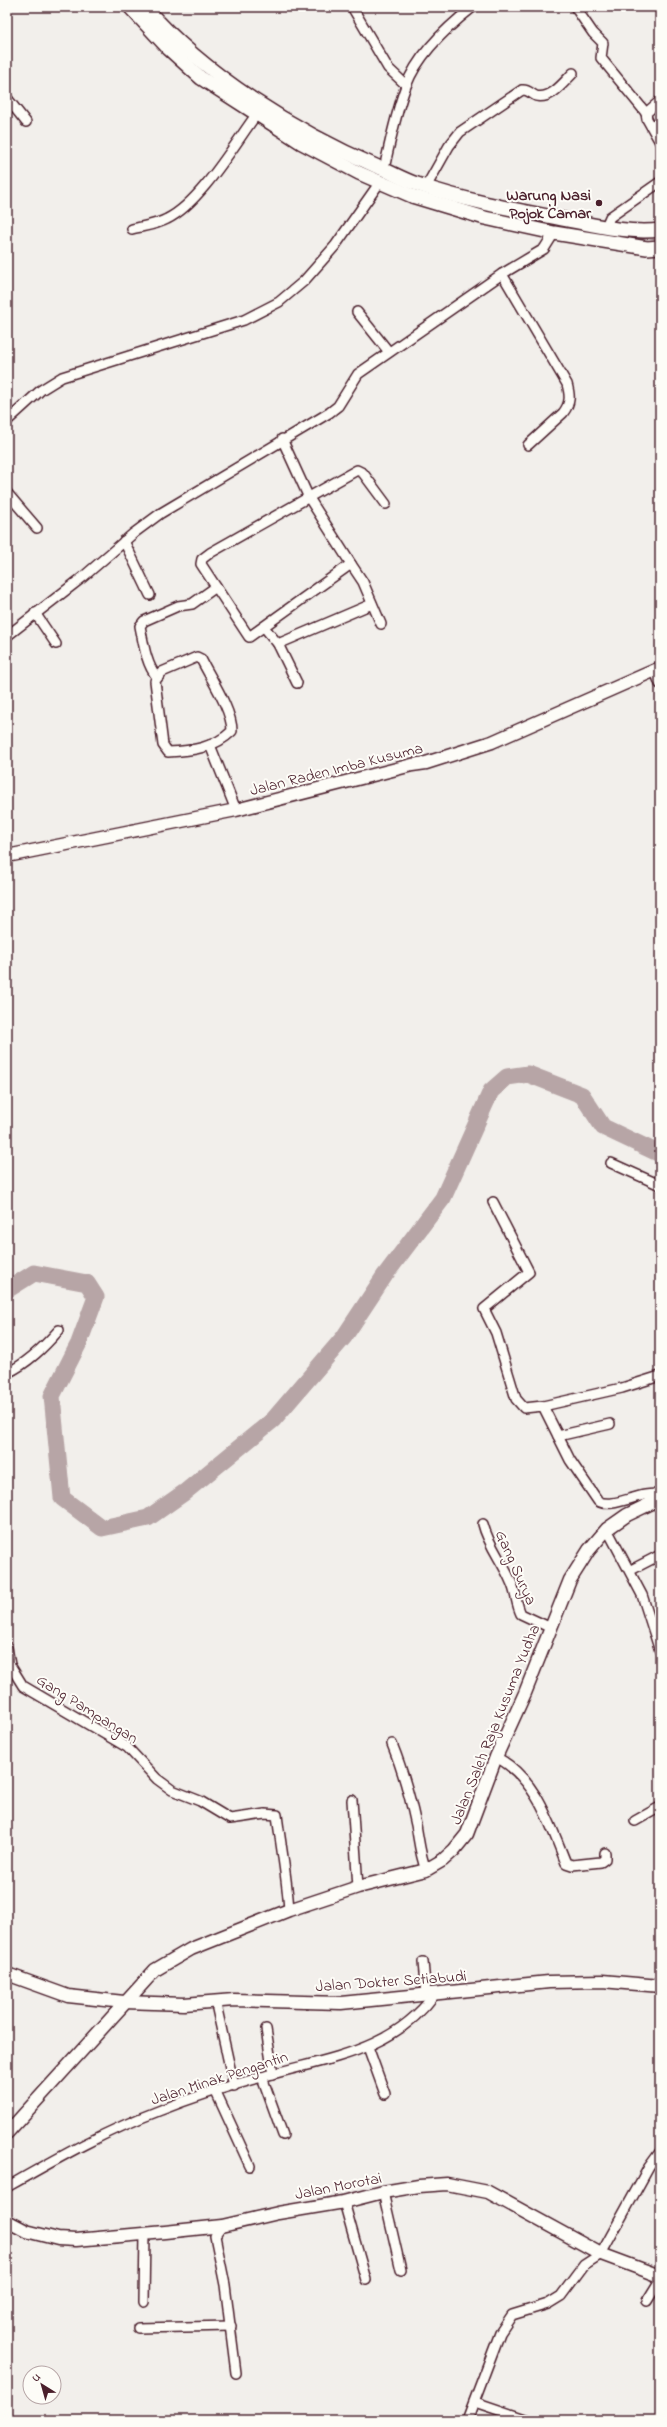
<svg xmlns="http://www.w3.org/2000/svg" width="667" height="2427" font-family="'Indie Flower',sans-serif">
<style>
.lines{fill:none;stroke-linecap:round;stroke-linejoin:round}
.river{stroke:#b7a5a6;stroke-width:17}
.minor-casing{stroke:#4a1f2b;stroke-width:12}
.tertiary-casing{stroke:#4a1f2b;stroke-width:15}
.secondary-casing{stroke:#4a1f2b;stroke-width:16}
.minor{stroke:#fdfcf7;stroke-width:9}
.tertiary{stroke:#fdfcf7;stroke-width:12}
.secondary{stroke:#fdfcf7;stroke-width:13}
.poi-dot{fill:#4a1f2b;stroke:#fdfcf7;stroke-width:1.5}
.labels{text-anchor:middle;stroke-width:4;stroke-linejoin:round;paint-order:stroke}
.poi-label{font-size:16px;font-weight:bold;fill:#4a1f2b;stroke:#fdfcf7;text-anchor:end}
.street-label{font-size:16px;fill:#4a1f2b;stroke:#fdfcf7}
</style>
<rect width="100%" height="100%" fill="#f2efeb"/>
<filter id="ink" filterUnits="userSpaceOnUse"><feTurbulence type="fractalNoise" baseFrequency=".025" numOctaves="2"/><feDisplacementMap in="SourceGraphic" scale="8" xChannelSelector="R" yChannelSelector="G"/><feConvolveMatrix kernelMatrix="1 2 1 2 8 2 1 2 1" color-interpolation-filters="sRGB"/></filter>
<g filter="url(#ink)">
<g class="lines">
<path class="river" d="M 7,1290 L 34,1273 L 87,1283 L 96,1297 L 79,1343 L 52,1396 L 62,1498 L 102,1528 L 148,1518 L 185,1492 L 273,1420 L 344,1337 L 385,1275 L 443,1198 L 491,1091 L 507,1077 L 528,1074 L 582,1095 L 603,1127 L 660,1154"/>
<g class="minor-casing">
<g id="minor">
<path d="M 352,7 L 388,68 L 406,85"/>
<path d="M 575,7 L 593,33 L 603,43 L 601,58 L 646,113"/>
<path d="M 7,98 L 26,122"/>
<path d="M 660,101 L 646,113 L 647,119 L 660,142"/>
<path d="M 384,169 C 390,142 396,112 406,86 C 418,54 446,28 473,7"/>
<path d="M 426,187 L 449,146 L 460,132 L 522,90 C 528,89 531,94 536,96 C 551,100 564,82 573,73"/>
<path d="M 606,226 L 610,217 L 660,182"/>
<path d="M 132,229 C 143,226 156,225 167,219 C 200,203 234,145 256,115"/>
<path d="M 502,274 L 567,384 C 570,395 571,403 563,413 L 528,445"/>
<path d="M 357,312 L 389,352"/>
<path d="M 7,421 L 41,390 L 62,377 L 244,320 L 279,302 L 304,281 L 335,246 L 380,182"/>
<path d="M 282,439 L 309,498 L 351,564 L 249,637 L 201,564 L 202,559 L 210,553 L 357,470 L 363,473 L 386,504"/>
<path d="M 7,493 L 37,528"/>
<path d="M 124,541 L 150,595"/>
<path d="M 351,564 L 363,582 L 381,624"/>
<path d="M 35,613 L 56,644"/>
<path d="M 264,627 L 278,644 L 372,604"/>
<path d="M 7,636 L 83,577 L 134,533 L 161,513 L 329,413 L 338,406 L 358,374 L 502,274 L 544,249 L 554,233"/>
<path d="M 278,644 L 297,683"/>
<path d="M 197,657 L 201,659 C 211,679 232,710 232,731 C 215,748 191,751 168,752 L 163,745 L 155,681 L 162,672 Z"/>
<path d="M 655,671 L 660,684"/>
<path d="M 157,677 C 146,665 143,641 140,626 L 144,621 L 178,606 L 192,604 L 216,587"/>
<path d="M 210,745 L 236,810"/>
<path d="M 611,1163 L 660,1185"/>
<path d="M 493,1202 L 529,1272 L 484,1309 L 496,1333 L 516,1399 L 524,1408 L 543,1406 L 570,1460 L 598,1501 C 613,1510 641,1490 660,1495"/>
<path d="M 7,1373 C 28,1363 44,1347 59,1330"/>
<path d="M 543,1406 L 622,1388 L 660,1376"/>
<path d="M 558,1436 L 610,1424"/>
<path d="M 483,1524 C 488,1545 503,1562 511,1582 C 516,1592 516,1604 521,1614 L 551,1628"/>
<path d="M 607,1529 L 642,1595 L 660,1651"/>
<path d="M 631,1570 L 660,1555"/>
<path d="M 7,1647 L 10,1665 L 23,1686 L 127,1747 L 157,1779 L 172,1790 L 200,1801 L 230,1819 L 265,1814 L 277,1815 C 281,1847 287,1878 289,1910"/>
<path d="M 392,1744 C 403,1771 410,1797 416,1825 C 419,1841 420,1855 426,1870"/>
<path d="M 496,1757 C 536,1778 550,1824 566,1863 L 572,1865 L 601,1862 L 605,1859 L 605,1853"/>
<path d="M 352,1800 L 358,1887"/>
<path d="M 635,1821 L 660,1807"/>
<path d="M 423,1962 L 426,1995"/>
<path d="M 217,2009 L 234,2086"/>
<path d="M 266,2029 L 273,2074"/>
<path d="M 368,2047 L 385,2094"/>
<path d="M 262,2077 L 283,2135"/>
<path d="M 216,2092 L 250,2166"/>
<path d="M 7,2187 C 58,2158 105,2131 161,2110 C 193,2097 228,2086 262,2077 C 326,2058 392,2053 435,1994"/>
<path d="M 383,2192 L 401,2270"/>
<path d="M 344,2202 L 366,2280"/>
<path d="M 222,2226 L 215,2236 L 225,2285 L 236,2373"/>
<path d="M 647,2301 L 660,2280"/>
<path d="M 144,2302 L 145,2233"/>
<path d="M 138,2328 L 231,2326"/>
<path d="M 475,2402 L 528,2420"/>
<path d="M 467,2420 L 500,2333 L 512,2315 L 548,2304 L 561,2296 L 584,2265 L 601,2254 L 649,2167 L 660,2152"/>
</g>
</g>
<g class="tertiary-casing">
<g id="tertiary">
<path d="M 7,856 L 236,810 L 412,765 L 426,763 L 492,742 L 660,668"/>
<path d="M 7,1974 L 68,1996 L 124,2002 L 184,2004 L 234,2000 L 341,2003 L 549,1982 L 602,1981 L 660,1986"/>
<path d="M 7,2133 L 155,1970 L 191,1949 L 289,1910 L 358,1887 L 426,1870 L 443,1860 L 454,1850 L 467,1834 L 496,1757 L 525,1693 L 570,1580 L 589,1550 L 607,1529 L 627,1515 L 660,1499"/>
<path d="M 7,2221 L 26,2231 L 58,2239 L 76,2240 L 165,2232 L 222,2226 L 278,2213 L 344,2202 L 383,2192 L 419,2186 L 447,2184 L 488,2192 L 601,2254 L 660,2276"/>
</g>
</g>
<g class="secondary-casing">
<g id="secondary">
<path d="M 130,7 L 169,49 L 201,78 L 302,143 L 359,173 L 412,196 L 485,218 L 554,233 L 647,248 L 660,247"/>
<path d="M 145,7 C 205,76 295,131 378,167 C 391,172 404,180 417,184 C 463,200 510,209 558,218 C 590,224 627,234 660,230"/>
</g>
</g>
<use href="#minor" class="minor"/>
<use href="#tertiary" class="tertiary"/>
<use href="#secondary" class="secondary"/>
</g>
</g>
<circle class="poi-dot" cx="599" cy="203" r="4"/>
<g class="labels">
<g class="poi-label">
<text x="591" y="200">Warung Nasi<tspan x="591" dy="18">Pojok Camar</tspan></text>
</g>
<g class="street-label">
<text transform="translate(336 768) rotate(-14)" y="6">Jalan Raden Imba Kusuma</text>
<text transform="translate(517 1567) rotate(66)" y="6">Gang Surya</text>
<text transform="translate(88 1708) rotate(32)" y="6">Gang Pampangan</text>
<text transform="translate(494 1724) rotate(-68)" y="6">Jalan Saleh Raja Kusuma Yudha</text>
<text transform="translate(391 1980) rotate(-4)" y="6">Jalan Dokter Setiabudi</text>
<text transform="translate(219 2077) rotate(-18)" y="6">Jalan Minak Pengantin</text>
<text transform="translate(338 2185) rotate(-11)" y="6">Jalan Morotai</text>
</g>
</g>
<rect width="667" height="2427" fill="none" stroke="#fdfcf7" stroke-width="24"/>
<rect x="12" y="12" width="643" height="2403" fill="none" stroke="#4a1f2b" stroke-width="1.5" filter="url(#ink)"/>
<g transform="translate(42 2385) rotate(323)"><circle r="19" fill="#fdfcf7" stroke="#b5a4a5"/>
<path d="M0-3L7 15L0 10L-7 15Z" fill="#4a1f2b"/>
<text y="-6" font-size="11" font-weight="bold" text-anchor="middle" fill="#4a1f2b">U</text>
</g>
</svg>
